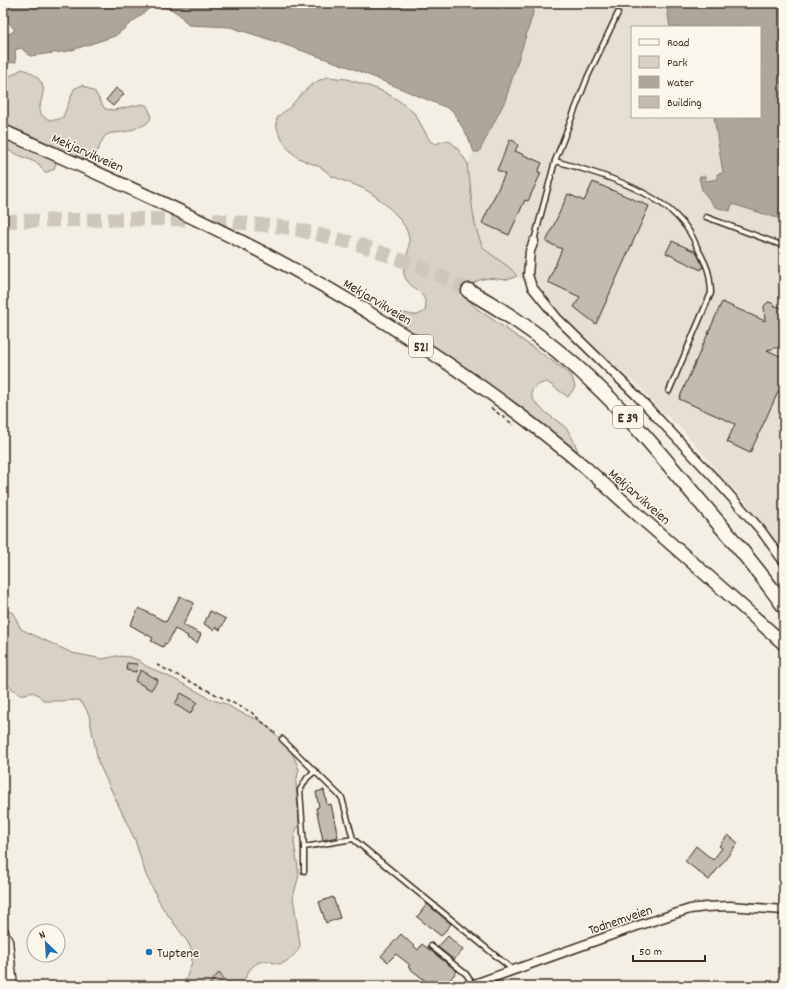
<svg xmlns="http://www.w3.org/2000/svg" width="787" height="989" font-family="Dekko,sans-serif">
<style>
.built{fill:#e5dfd4}
.green{fill:#d8d1c6;stroke:#8a7e72}
.water{fill:#afa69a;stroke:#817468}
.building{fill:#c3bbb0;stroke:#3b2a1e}
.lines{fill:none;stroke-linecap:round;stroke-linejoin:round}
.highway-tunnel{stroke:#cec8bc;stroke-width:14;stroke-dasharray:14 7;stroke-linecap:butt}
.lane-casing{stroke:#3b2a1e;stroke-width:7}
.street-casing{stroke:#3b2a1e;stroke-width:11}
.primary-casing{stroke:#3b2a1e;stroke-width:15}
.highway-casing{stroke:#3b2a1e;stroke-width:17}
.path{stroke:#3b2a1e;stroke-width:1.5;stroke-dasharray:4 3;stroke-linecap:butt}
.lane{stroke:#fbf7ec;stroke-width:4}
.street{stroke:#fbf7ec;stroke-width:8}
.primary{stroke:#fbf7ec;stroke-width:12}
.highway{stroke:#fbf7ec;stroke-width:14}
.poi-dot{fill:#1f6fb2;stroke:#fbf7ec;stroke-width:1.5}
.labels{text-anchor:middle;stroke-width:3;stroke-linejoin:round;paint-order:stroke}
.shield{fill:#fbf7ec;stroke:#75685c;stroke-width:1}
.shield-label{font-size:13px;font-weight:bold;fill:#3b2a1e}
.street-label{font-size:14px;fill:#3b2a1e;stroke:#fbf7ec}
.poi-label{font-size:14px;fill:#3b2a1e;stroke:#fbf7ec;text-anchor:start}
</style>
<rect width="100%" height="100%" fill="#f3efe4"/>
<filter id="ink" filterUnits="userSpaceOnUse"><feTurbulence type="fractalNoise" baseFrequency=".025" numOctaves="2"/><feDisplacementMap in="SourceGraphic" scale="8" xChannelSelector="R" yChannelSelector="G"/><feConvolveMatrix kernelMatrix="1 2 1 2 8 2 1 2 1" color-interpolation-filters="sRGB"/></filter>
<g filter="url(#ink)">
<path class="built" d="M 535,3 L 666,3 L 670,27 L 632,27 L 632,117 L 714,117 L 723,174 L 718,179 L 706,181 L 705,176 L 702,190 L 715,207 L 730,211 L 732,204 L 784,220 L 784,551 L 738,493 L 730,487 L 702,452 L 683,430 L 655,405 L 636,383 L 611,364 L 595,347 L 555,308 L 536,294 L 510,268 L 484,249 L 482,245 L 474,218 L 470,181 L 467,168 L 469,160 L 474,151 L 481,150 L 505,101 L 532,17 Z"/>
<g class="green">
<path d="M 22,69 C 30,71 41,78 43,87 C 45,98 32,113 48,119 C 53,121 58,120 63,117 L 74,89 L 82,85 L 95,92 L 105,109 L 114,110 L 143,104 L 147,106 C 155,120 149,124 136,128 C 132,130 128,131 124,132 C 118,133 110,132 105,136 C 101,141 98,152 93,159 L 88,160 L 69,155 L 57,160 L 54,169 L 45,173 L 39,164 L 3,148 L 3,85 L 10,76 Z"/>
<path d="M 327,77 L 347,79 L 369,86 L 382,91 L 395,98 L 407,107 L 415,114 L 430,141 L 435,144 C 439,143 444,140 448,141 C 455,142 464,158 468,164 C 466,170 469,176 470,182 C 472,205 473,228 484,249 L 510,268 L 517,276 C 503,284 497,276 483,279 C 478,280 473,283 469,286 L 466,293 L 470,301 L 476,308 L 561,367 L 572,377 L 575,387 L 568,397 L 547,382 C 542,383 536,385 533,389 C 524,401 557,420 564,426 C 571,432 574,443 578,451 L 574,455 L 566,458 L 562,456 L 552,446 L 515,418 L 439,365 L 408,345 L 395,340 C 394,327 398,324 404,313 C 414,315 416,317 425,311 C 430,293 410,289 405,277 C 398,260 420,248 402,222 C 393,210 379,198 366,190 C 355,184 343,181 332,176 C 328,173 324,169 320,167 C 315,164 308,163 303,160 C 292,156 284,144 279,134 C 278,130 275,124 277,119 C 279,114 286,111 290,107 C 301,94 310,83 327,77 Z"/>
<path d="M 3,610 L 9,611 L 13,613 L 21,629 L 72,653 L 103,659 L 116,656 L 130,657 L 138,660 L 146,666 L 176,680 L 213,700 L 226,704 L 237,711 L 263,722 L 290,748 L 299,769 L 296,783 L 299,824 L 295,833 L 294,842 L 299,875 L 293,897 L 300,944 C 300,950 296,952 292,957 C 275,972 274,957 260,962 C 249,966 246,976 242,986 L 182,986 L 185,982 L 192,962 L 191,948 L 187,941 L 162,907 L 146,875 L 135,840 L 98,762 L 89,715 L 85,707 L 79,700 L 57,701 L 44,701 C 34,690 35,692 20,695 L 3,681 Z"/>
</g>
<g class="water">
<path d="M 3,3 L 535,3 L 532,17 L 505,101 L 479,152 L 474,152 L 468,137 L 452,110 L 349,67 L 271,40 L 230,27 L 188,25 L 180,15 L 171,9 L 162,7 L 154,6 L 151,7 L 115,36 L 69,51 L 30,56 L 21,48 L 15,50 L 16,62 L 3,64 L 3,31 L 9,34 L 15,30 L 8,22 L 3,21 Z"/>
<path d="M 666,3 L 784,3 L 784,220 L 732,204 L 730,211 L 715,207 L 702,190 L 699,177 L 705,176 L 706,181 L 718,179 L 717,174 L 723,173 L 714,117 L 760,117 L 760,27 L 670,27 Z"/>
</g>
<g class="building">
<path d="M 116,88 L 124,94 L 113,106 L 106,100 Z"/>
<path d="M 510,140 L 514,141 L 518,145 L 515,151 L 542,163 L 538,172 L 541,173 L 528,201 L 525,200 L 509,235 L 482,223 L 505,174 L 497,170 Z"/>
<path d="M 593,182 L 649,206 L 596,324 L 574,307 L 580,297 L 548,282 L 562,249 L 546,242 L 568,194 L 584,201 Z"/>
<path d="M 672,241 L 696,252 L 703,266 L 701,270 L 666,253 Z"/>
<path d="M 722,302 L 765,321 L 764,306 L 768,302 L 772,303 L 775,306 L 781,307 L 783,310 L 781,318 L 784,320 L 784,346 L 767,350 L 784,358 L 784,379 L 750,453 L 727,442 L 735,424 L 679,399 Z"/>
<path d="M 180,596 L 194,603 L 183,625 L 201,634 L 197,643 L 187,638 L 188,636 L 175,629 L 167,644 L 165,643 L 163,647 L 151,641 L 153,638 L 130,625 L 139,608 L 166,622 Z"/>
<path d="M 210,611 L 226,619 L 220,630 L 216,627 L 214,630 L 204,624 Z"/>
<path d="M 127,663 L 137,664 L 136,672 L 126,670 Z"/>
<path d="M 141,670 L 158,680 L 151,690 L 135,681 Z"/>
<path d="M 181,693 L 197,702 L 190,714 L 175,704 Z"/>
<path d="M 324,790 L 327,805 L 331,804 L 338,837 L 323,840 L 316,808 L 319,807 L 316,792 Z"/>
<path d="M 728,835 L 738,843 L 709,880 L 685,861 L 696,846 L 713,860 L 722,848 L 719,846 Z"/>
<path d="M 333,897 L 340,918 L 326,923 L 319,902 Z"/>
<path d="M 427,904 L 451,924 L 441,936 L 417,917 Z"/>
<path d="M 401,934 L 418,950 L 422,944 L 457,971 L 445,986 L 432,986 L 408,967 L 410,965 L 396,954 L 388,962 L 381,956 Z"/>
<path d="M 448,936 L 463,950 L 454,960 L 438,947 Z"/>
<path d="M 219,973 L 230,986 L 207,986 L 213,981 L 212,980 Z"/>
</g>
<g class="lines">
<path class="highway-tunnel" d="M 3,221 L 151,219 L 215,220 L 291,228 L 361,245 L 430,271 L 469,291"/>
<g class="lane-casing">
<g id="lane">
<path d="M 555,161 C 595,172 654,189 681,221 C 688,228 693,237 697,247 C 707,266 710,271 711,293 L 669,391"/>
<path d="M 706,217 L 784,246"/>
<path d="M 534,241 L 555,161 L 588,76 L 618,13"/>
<path d="M 282,739 L 342,798 L 353,839 L 513,970"/>
<path d="M 304,847 L 353,839"/>
<path d="M 304,871 L 304,847 L 300,790 L 307,778 L 315,771"/>
<path d="M 431,946 L 466,974 L 470,980 L 470,985"/>
</g>
</g>
<g class="street-casing">
<g id="street">
<path d="M 534,241 L 530,251 L 528,275 L 532,287 L 557,318 L 636,395 L 716,480 L 760,529 L 784,562"/>
<path d="M 3,930 L 8,941 L 13,986"/>
<path d="M 469,986 L 637,926 L 690,909 L 706,907 L 730,906 L 784,910"/>
</g>
</g>
<g class="primary-casing">
<path id="primary" d="M 3,131 C 134,189 266,247 387,324 C 456,367 524,415 586,468 C 606,486 626,504 646,522 C 692,562 739,603 784,644"/>
</g>
<g class="highway-casing">
<path id="highway" d="M 469,291 C 517,318 563,352 602,391 C 636,424 666,461 697,498 C 727,533 757,568 784,606"/>
</g>
<g class="path">
<path d="M 491,408 L 514,425"/>
<path d="M 780,655 L 784,659"/>
<path d="M 157,665 L 251,712 L 277,735"/>
</g>
<use href="#lane" class="lane"/>
<use href="#street" class="street"/>
<use href="#primary" class="primary"/>
<use href="#highway" class="highway"/>
</g>
</g>
<circle class="poi-dot" cx="149" cy="952" r="4"/>
<g class="labels">
<g class="shield">
<rect x="409" y="335" width="24" height="22" rx="3"/>
<rect x="613" y="406" width="30" height="22" rx="3"/>
</g>
<g class="shield-label">
<text x="421" y="351">521</text>
<text x="628" y="422">E 39</text>
</g>
<g class="street-label">
<text transform="translate(88 152) rotate(24)" y="5">Mekjarvikveien</text>
<text transform="translate(378 301) rotate(31)" y="5">Mekjarvikveien</text>
<text transform="translate(640 496) rotate(41)" y="5">Mekjarvikveien</text>
<text transform="translate(620 919) rotate(-19)" y="5">Todnemveien</text>
</g>
<g class="poi-label">
<text x="157" y="957">Tuptene</text>
</g>
</g>
<rect width="787" height="989" fill="none" stroke="#fbf7ec" stroke-width="16"/>
<rect x="8" y="8" width="771" height="973" fill="none" stroke="#3b2a1e" stroke-width="1.5" filter="url(#ink)"/>
<rect x="631" y="26" width="130" height="92" fill="#fbf7ec" stroke="#aea59a"/>
<rect x="639" y="39" width="20" height="6" fill="#fbf7ec" stroke="#aea59a"/>
<text x="667" y="46" font-size="12" fill="#3b2a1e">Road</text>
<rect x="639" y="56" width="20" height="12" fill="#d8d1c6" stroke="#aea59a"/>
<text x="667" y="66" font-size="12" fill="#3b2a1e">Park</text>
<rect x="639" y="76" width="20" height="12" fill="#afa69a" stroke="#aea59a"/>
<text x="667" y="86" font-size="12" fill="#3b2a1e">Water</text>
<rect x="639" y="96" width="20" height="12" fill="#c3bbb0" stroke="#aea59a"/>
<text x="667" y="106" font-size="12" fill="#3b2a1e">Building</text>
<g transform="translate(46 943) rotate(335)"><circle r="19" fill="#fbf7ec" stroke="#aea59a"/>
<path d="M0-3L7 15L0 10L-7 15Z" fill="#1f6fb2"/>
<text y="-6" font-size="11" font-weight="bold" text-anchor="middle" fill="#3b2a1e">N</text>
</g>
<path d="M633 955v6h72v-6" fill="none" stroke="#3b2a1e" stroke-width="2"/>
<text x="639" y="955" font-size="12" fill="#3b2a1e" stroke="#fbf7ec" stroke-width="3" paint-order="stroke">50 m</text>
</svg>
